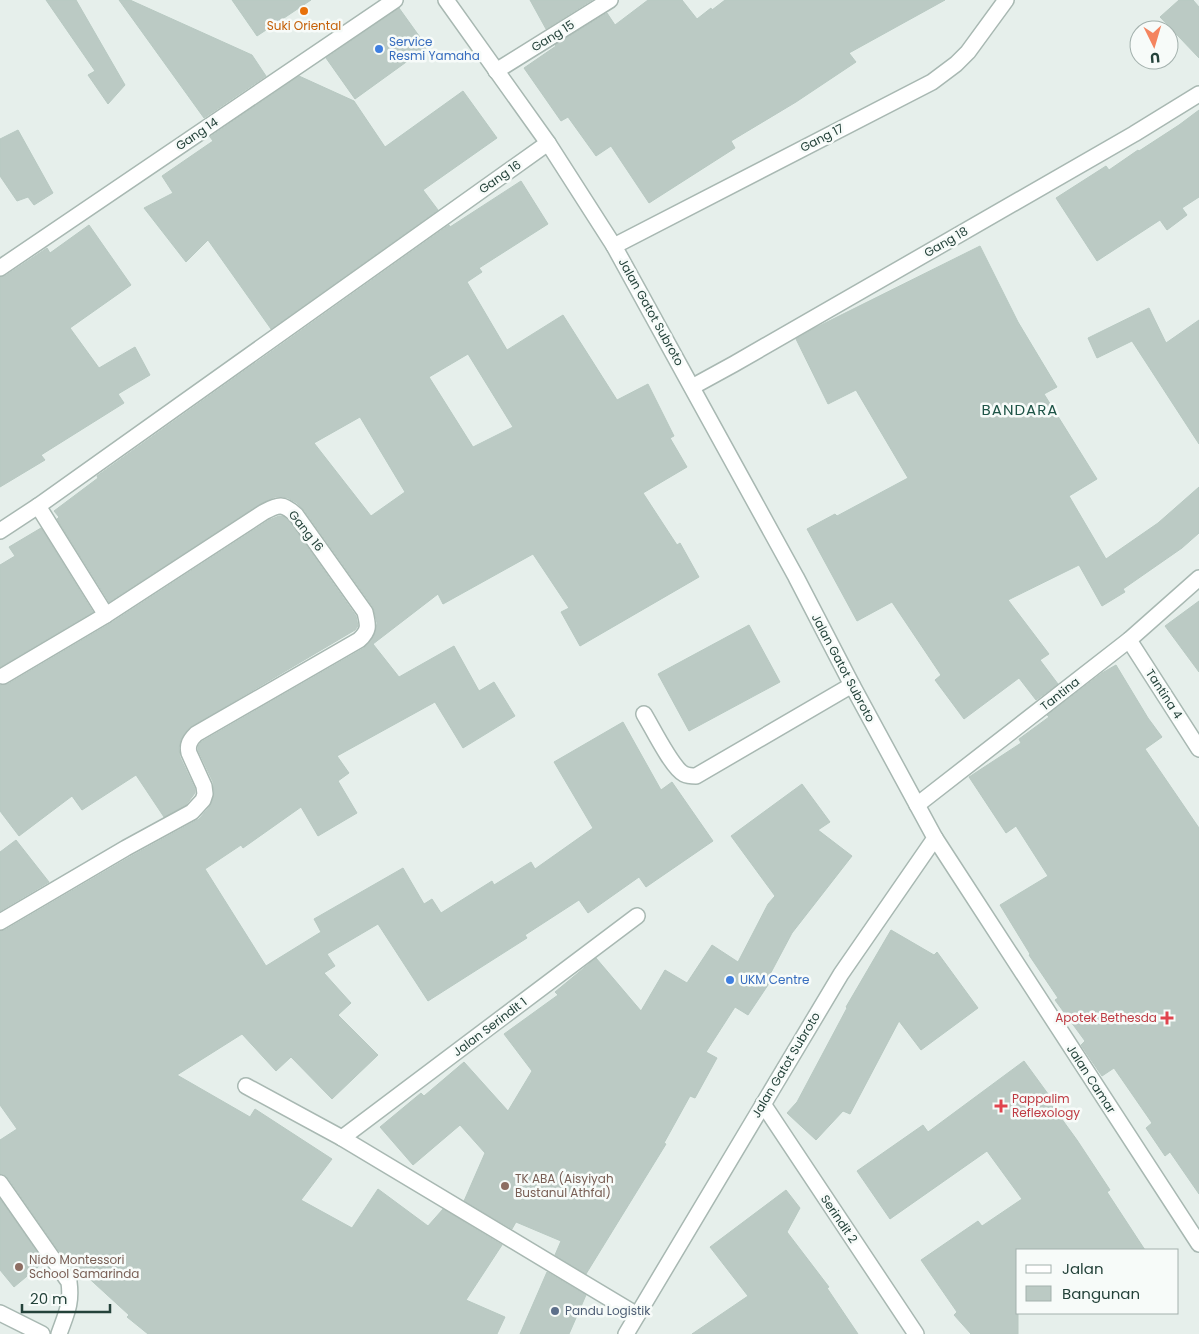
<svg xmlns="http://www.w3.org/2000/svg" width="1199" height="1334" font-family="Poppins,sans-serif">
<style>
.building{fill:#bbcac4;stroke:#b8c9c2;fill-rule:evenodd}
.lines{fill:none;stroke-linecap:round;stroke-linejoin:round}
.minor-casing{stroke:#a8b8b2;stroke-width:18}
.tertiary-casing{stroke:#a8b8b2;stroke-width:18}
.minor{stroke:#fff;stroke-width:15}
.tertiary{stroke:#fff;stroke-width:15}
.food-dot{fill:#e8710a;stroke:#f7fbf9;stroke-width:2}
.shop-dot{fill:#3f7fe0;stroke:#f7fbf9;stroke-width:2}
.health-dot{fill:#e0444e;stroke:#f7fbf9;stroke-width:2}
.education-dot{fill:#8d6e63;stroke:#f7fbf9;stroke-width:2}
.service-dot{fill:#5c6f8a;stroke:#f7fbf9;stroke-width:2}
.labels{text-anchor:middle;stroke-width:5;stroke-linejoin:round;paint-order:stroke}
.food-label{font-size:12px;fill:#c56008;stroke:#f7fbf9}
.street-label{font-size:12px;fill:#24423a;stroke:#f7fbf9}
.shop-label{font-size:12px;fill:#366cbe;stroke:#f7fbf9;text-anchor:start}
.health-label{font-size:12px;fill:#be3a42;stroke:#f7fbf9;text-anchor:end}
.education-label{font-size:12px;fill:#785e54;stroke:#f7fbf9;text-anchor:start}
.service-label{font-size:12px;fill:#4e5e75;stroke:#f7fbf9;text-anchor:start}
.quarter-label{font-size:15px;letter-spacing:1px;fill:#1f5548;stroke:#f7fbf9}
</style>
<rect width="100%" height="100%" fill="#e6efeb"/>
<g class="building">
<path d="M 46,0 L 76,0 L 125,85 L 108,104 L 88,75 L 95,71 Z"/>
<path d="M 119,0 L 130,0 L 252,55 L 266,76 L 204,118 Z"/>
<path d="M 232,0 L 311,0 L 257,36 Z"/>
<path d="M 530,0 L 592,0 L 546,29 Z"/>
<path d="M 648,0 L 682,0 L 697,19 L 711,8 L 712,10 L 725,0 L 945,0 L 849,53 L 856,62 L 796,102 L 731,141 L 735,148 L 649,203 L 611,146 L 596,156 L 568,117 L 561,121 L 524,68 L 556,46 L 555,45 L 607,13 L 615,25 Z"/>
<path d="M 1179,0 L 1193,0 L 1199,7 L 1199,58 L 1160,17 Z"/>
<path d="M 399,8 L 427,47 L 355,99 L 326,58 Z"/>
<path d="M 299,76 L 354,101 L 385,147 L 463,91 L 497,138 L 423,190 L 438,210 L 271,329 L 208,240 L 186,262 L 144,208 L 173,193 L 162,176 L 213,141 L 210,137 Z"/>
<path d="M 1199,110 L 1199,197 L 1182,208 L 1187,215 L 1167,230 L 1160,220 L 1097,261 L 1056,198 L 1106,166 L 1109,170 L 1138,150 L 1139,151 L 1179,125 Z"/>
<path d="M 18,130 L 53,193 L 34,205 L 28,197 L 17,201 L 0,176 L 0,139 Z"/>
<path d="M 521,181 L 548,224 L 479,268 L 482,272 L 467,282 L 507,350 L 563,315 L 617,400 L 648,384 L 674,436 L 670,438 L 687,467 L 643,493 L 677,545 L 680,543 L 699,577 L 580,646 L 561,612 L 569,608 L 533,554 L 443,604 L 438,594 L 373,644 L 399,677 L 454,646 L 479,691 L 494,682 L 515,716 L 463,748 L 435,702 L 337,756 L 349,773 L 338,781 L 357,813 L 318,836 L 301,807 L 243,848 L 241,845 L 205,869 L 266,966 L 321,932 L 314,919 L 403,868 L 424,904 L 432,899 L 441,913 L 492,881 L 494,885 L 531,862 L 535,869 L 593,828 L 554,762 L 623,722 L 661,790 L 672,782 L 713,841 L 646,887 L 639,877 L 588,913 L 579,900 L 525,935 L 527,938 L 428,1001 L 378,924 L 327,954 L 335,966 L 324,973 L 351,1003 L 338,1015 L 378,1055 L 332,1099 L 291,1057 L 276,1071 L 242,1034 L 177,1075 L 250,1117 L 255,1109 L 332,1159 L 301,1200 L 352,1228 L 378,1189 L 428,1226 L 443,1209 L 502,1245 L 466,1300 L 505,1317 L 497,1334 L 148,1334 L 127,1317 L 129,1315 L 58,1250 L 8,1178 L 4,1175 L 0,1174 L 0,1140 L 17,1129 L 0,1105 L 0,931 L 5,930 L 128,858 L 199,819 L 210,806 L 214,793 L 213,782 L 198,750 L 198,746 L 201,742 L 364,648 L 373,637 L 376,629 L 377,623 L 373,607 L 304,510 L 297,503 L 288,498 L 282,497 L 275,497 L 260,504 L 109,602 L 57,519 L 59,517 L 54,511 L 98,478 L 97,476 L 449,225 L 450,227 ZM 468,354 L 513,427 L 473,447 L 429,377 ZM 360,417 L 405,492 L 371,516 L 314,443 Z"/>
<path d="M 89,225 L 131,285 L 70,328 L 99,368 L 135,347 L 150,375 L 118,394 L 124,403 L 41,455 L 45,460 L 0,487 L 0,277 L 5,276 L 47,248 L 50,253 Z"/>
<path d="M 980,246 L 1018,322 L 1057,387 L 1044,394 L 1097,479 L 1069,496 L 1106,559 L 1158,523 L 1199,487 L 1199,533 L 1182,548 L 1123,589 L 1125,592 L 1102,606 L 1079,565 L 1008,600 L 1049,654 L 1040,660 L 1058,684 L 1036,700 L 1019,678 L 964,719 L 935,680 L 941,675 L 892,602 L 857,621 L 807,529 L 835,514 L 837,516 L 908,478 L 856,390 L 828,404 L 796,339 L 813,329 Z"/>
<path d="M 1149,308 L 1166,343 L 1199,320 L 1199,444 L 1132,341 L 1097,358 L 1088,338 Z"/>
<path d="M 279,516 L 283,516 L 289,521 L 356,616 L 358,626 L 355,630 L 189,728 L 181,739 L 179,748 L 180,757 L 195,789 L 195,793 L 186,805 L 164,817 L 136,775 L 82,810 L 72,796 L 19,836 L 0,811 L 0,685 L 8,684 L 111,623 L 269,520 Z"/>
<path d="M 41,528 L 93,612 L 0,667 L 0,565 L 15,556 L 9,547 Z"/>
<path d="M 1199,601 L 1199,672 L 1165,626 Z"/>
<path d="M 749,625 L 780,682 L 689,731 L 658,674 Z"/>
<path d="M 1116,665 L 1148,718 L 1162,737 L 1145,749 L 1199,828 L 1199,1194 L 1170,1152 L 1165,1156 L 1146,1128 L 1152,1123 L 1114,1068 L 1102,1076 L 1091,1060 L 1081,1045 L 1085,1041 L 1055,1000 L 1058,998 L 1029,955 L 1030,954 L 1000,905 L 1048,876 L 1016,826 L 1006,833 L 969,777 L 1021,743 L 1019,739 L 1049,717 L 1047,715 L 1102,673 Z"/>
<path d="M 802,784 L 830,822 L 818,830 L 852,856 L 792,933 L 767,980 L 770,982 L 748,1015 L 735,1007 L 706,1052 L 717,1058 L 695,1098 L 690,1096 L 664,1143 L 666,1144 L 586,1274 L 555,1255 L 561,1241 L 516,1222 L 512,1229 L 464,1201 L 485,1153 L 460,1125 L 413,1165 L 380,1127 L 421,1093 L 424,1096 L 464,1062 L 508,1111 L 532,1071 L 504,1034 L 558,995 L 555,992 L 596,958 L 641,1011 L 665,970 L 687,983 L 712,945 L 738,962 L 768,904 L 775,896 L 731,836 Z"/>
<path d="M 16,840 L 49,882 L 0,911 L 0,852 Z"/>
<path d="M 891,930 L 934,955 L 937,952 L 978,1008 L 921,1050 L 899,1021 L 850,1114 L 843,1111 L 816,1140 L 787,1113 L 797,1102 L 847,1008 L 846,1007 Z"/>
<path d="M 1024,1061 L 1051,1098 L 1048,1100 L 1077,1140 L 1110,1190 L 1107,1192 L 1145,1250 L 1018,1250 L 1018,1334 L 971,1334 L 954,1315 L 957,1312 L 921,1260 L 978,1221 L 982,1226 L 1022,1199 L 987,1151 L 890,1219 L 857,1171 L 923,1125 L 928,1132 Z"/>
<path d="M 786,1190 L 800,1208 L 787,1232 L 829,1287 L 827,1288 L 858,1334 L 692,1334 L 748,1296 L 710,1247 Z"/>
<path d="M 0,1199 L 44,1262 L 14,1287 L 0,1270 Z"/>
<path d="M 547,1272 L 586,1295 L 569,1334 L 520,1334 Z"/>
</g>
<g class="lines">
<g class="minor-casing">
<g id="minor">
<path d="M 496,71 L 610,0"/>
<path d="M 614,246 L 932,82 L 956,64 L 968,52 L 1006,0"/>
<path d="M 0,268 L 395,0"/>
<path d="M 692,387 L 734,364 L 1134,134 L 1199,94"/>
<path d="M 0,531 L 38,506 L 548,143"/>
<path d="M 1129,640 L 1199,749"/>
<path d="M 3,676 L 106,615"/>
<path d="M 644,714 C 652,727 672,768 684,774 C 688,776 692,776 696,776 L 852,685"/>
<path d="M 917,805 L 1129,640 L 1199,578"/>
<path d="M 935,838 L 1199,1244"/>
<path d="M 0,922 L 126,848 L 192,812 L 203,800 L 205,794 L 204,786 L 189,753 C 187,745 190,740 196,734 L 359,640 C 370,630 368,625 365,612 L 296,515 C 283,503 279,504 264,512 L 106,615 L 38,506"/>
<path d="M 246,1086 L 342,1138 L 637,1315"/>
<path d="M 763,1104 L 916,1334"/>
<path d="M 342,1138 L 637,916"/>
<path d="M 0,1183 L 69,1282 C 72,1304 66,1314 59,1334"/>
<path d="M 0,1313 L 42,1334"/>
</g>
</g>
<g class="tertiary-casing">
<path id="tertiary" d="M 446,0 L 548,143 L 614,246 L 796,577 L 852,685 L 935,838 L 841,974 L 626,1334"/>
</g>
<use href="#minor" class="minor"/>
<use href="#tertiary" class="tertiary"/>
</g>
<circle class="food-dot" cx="304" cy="11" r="5"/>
<g class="shop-dot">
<circle cx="379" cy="49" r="5"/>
<circle cx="730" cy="980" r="5"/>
</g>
<g class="health-dot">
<path d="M1164.5 1010.5h5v5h5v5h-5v5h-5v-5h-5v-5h5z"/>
<path d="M998.5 1098.5h5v5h5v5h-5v5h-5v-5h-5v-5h5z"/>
</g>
<g class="education-dot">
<circle cx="505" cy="1186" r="5"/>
<circle cx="19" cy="1267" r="5"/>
</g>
<circle class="service-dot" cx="555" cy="1311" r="5"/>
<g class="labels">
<g class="food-label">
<text x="304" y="30">Suki Oriental</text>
</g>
<g class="street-label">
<text transform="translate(553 36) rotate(-32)" y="4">Gang 15</text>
<text transform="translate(197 134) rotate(-34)" y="4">Gang 14</text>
<text transform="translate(822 138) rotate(-27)" y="4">Gang 17</text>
<text transform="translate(500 177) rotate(-35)" y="4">Gang 16</text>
<text transform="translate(946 242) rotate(-30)" y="4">Gang 18</text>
<text transform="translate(651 312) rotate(61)" y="4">Jalan Gatot Subroto</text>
<text transform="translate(306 531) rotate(52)" y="4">Gang 16</text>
<text transform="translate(843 668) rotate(62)" y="4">Jalan Gatot Subroto</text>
<text transform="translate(1060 694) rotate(-38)" y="4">Tantina</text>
<text transform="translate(1164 694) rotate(57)" y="4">Tantina 4</text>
<text transform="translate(490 1027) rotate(-37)" y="4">Jalan Serindit 1</text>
<text transform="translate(786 1065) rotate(-59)" y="4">Jalan Gatot Subroto</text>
<text transform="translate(1091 1079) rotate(57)" y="4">Jalan Camar</text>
<text transform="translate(839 1219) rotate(56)" y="4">Serindit 2</text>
</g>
<g class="shop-label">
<text x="389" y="46">Service<tspan x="389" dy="14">Resmi Yamaha</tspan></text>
<text x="740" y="984">UKM Centre</text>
</g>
<g class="health-label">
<text x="1157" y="1022">Apotek Bethesda</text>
<text x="1012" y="1103" text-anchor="start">Pappalim<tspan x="1012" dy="14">Reflexology</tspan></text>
</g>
<g class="education-label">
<text x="515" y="1183">TK ABA (Aisyiyah<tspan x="515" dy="14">Bustanul Athfal)</tspan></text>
<text x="29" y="1264">Nido Montessori<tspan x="29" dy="14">School Samarinda</tspan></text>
</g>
<g class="service-label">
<text x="565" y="1315">Pandu Logistik</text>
</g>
<g class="quarter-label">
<text x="1020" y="415">BANDARA</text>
</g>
</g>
<rect x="1016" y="1249" width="162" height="65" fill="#f7fbf9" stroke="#a3b1ad"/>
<rect x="1026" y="1265" width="25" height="8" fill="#ffffff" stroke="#a3b1ad"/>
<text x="1062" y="1274" font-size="15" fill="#24423a">Jalan</text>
<rect x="1026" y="1286" width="25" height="15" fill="#bbcac4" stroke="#a3b1ad"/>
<text x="1062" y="1299" font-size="15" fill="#24423a">Bangunan</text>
<g transform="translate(1154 45) rotate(175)"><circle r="24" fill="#f7fbf9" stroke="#a3b1ad"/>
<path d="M0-4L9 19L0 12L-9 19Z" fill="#f4845f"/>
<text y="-8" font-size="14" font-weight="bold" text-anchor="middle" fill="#24423a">U</text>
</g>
<path d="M22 1304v8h88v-8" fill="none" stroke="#24423a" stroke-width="2.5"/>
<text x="30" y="1304" font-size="15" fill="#24423a" stroke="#f7fbf9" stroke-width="4" paint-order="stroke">20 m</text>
</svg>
